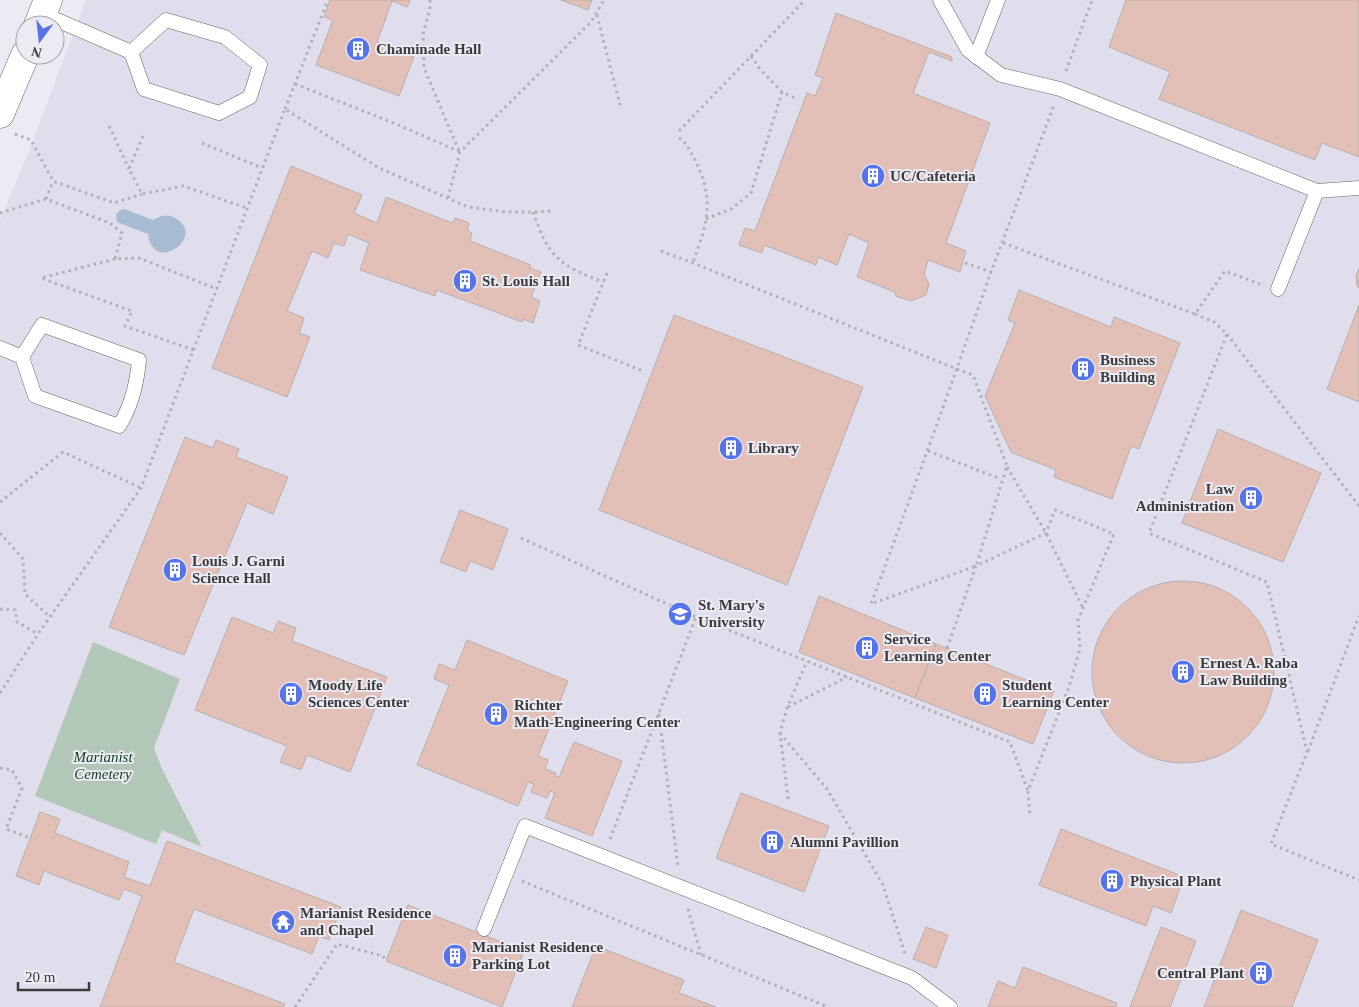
<svg xmlns="http://www.w3.org/2000/svg" width="1359" height="1007" font-family="Georgia,serif">
<style>
.built{fill:#e0deed}
.green{fill:#b3c7b8}
.water{fill:#a7bbd3}
.building{fill:#e2bfb7;stroke:#b8afad}
.lines{fill:none;stroke-linecap:round;stroke-linejoin:round}
.service-casing{stroke:#65656b;stroke-width:15}
.tertiary-casing{stroke:#65656b;stroke-width:29}
.path{stroke:#b1b0b6;stroke-width:3;stroke-dasharray:2.5 4;stroke-linecap:butt}
.service{stroke:#fff;stroke-width:14}
.tertiary{stroke:#fff;stroke-width:28}
.labels{text-anchor:middle;stroke-width:4;stroke-linejoin:round;paint-order:stroke}
.poi-label{font-size:15px;font-weight:bold;fill:#3b3b3e;stroke:#ecebf3;text-anchor:start}
.park-label{font-size:15px;font-style:italic;fill:#134124;stroke:#ecebf3}
</style>
<rect width="100%" height="100%" fill="#ecebf3"/>
<path class="built" d="M 86,0 L 1359,0 L 1359,1007 L 0,1007 L 0,220 L 27,156 Z"/>
<path class="green" d="M 93,642 L 180,679 L 154,748 L 162,769 L 202,847 L 162,830 L 156,844 L 35,796 Z"/>
<path class="water" d="M 124,209 L 153,220 C 160,216 168,213 175,218 C 208,236 153,276 148,234 L 117,222 L 116,214 L 120,210 Z"/>
<g class="building">
<path d="M 330,0 L 410,0 L 407,7 L 392,1 L 377,42 L 414,57 L 399,96 L 316,65 L 333,20 L 324,17 Z"/>
<path d="M 561,0 L 592,0 L 588,10 Z"/>
<path d="M 1126,0 L 1359,0 L 1359,157 L 1322,143 L 1315,160 L 1159,99 L 1170,72 L 1109,47 Z"/>
<path d="M 836,13 L 952,57 L 952,61 L 929,52 L 913,93 L 990,123 L 946,243 L 966,251 L 960,272 L 928,260 L 924,274 L 929,284 L 926,295 L 911,301 L 896,296 L 895,292 L 857,277 L 869,243 L 849,234 L 837,265 L 818,257 L 816,265 L 764,245 L 762,253 L 739,245 L 745,228 L 755,231 L 807,93 L 815,96 L 823,78 L 815,75 Z"/>
<path d="M 291,166 L 362,195 L 354,213 L 377,223 L 386,197 L 452,223 L 455,218 L 469,223 L 467,230 L 472,233 L 470,241 L 531,265 L 529,268 L 541,272 L 531,297 L 540,301 L 533,323 L 524,319 L 522,322 L 437,290 L 435,296 L 360,270 L 369,243 L 348,234 L 344,246 L 334,243 L 328,258 L 312,251 L 287,311 L 304,318 L 299,333 L 310,337 L 287,397 L 212,368 Z"/>
<path d="M 1359,269 L 1359,288 L 1357,286 L 1356,275 Z"/>
<path d="M 1019,290 L 1111,327 L 1114,317 L 1180,343 L 1139,449 L 1131,446 L 1112,499 L 1054,477 L 1056,470 L 1011,452 L 985,396 L 1015,323 L 1008,320 Z"/>
<path d="M 1359,305 L 1359,402 L 1327,389 Z"/>
<path d="M 674,315 L 863,387 L 787,585 L 599,510 Z"/>
<path d="M 1218,429 L 1321,473 L 1283,562 L 1182,523 Z"/>
<path d="M 185,437 L 213,448 L 216,440 L 239,449 L 236,457 L 288,477 L 273,514 L 247,503 L 184,655 L 109,627 Z"/>
<path d="M 460,510 L 508,529 L 493,570 L 470,561 L 466,572 L 440,562 Z"/>
<circle cx="1183" cy="672" r="91"/>
<path d="M 819,596 L 936,644 L 915,698 L 799,652 Z"/>
<path d="M 232,617 L 273,633 L 278,621 L 296,628 L 292,641 L 387,677 L 350,772 L 307,755 L 301,770 L 280,762 L 287,746 L 195,710 Z"/>
<path d="M 467,640 L 568,681 L 538,756 L 548,760 L 545,769 L 556,773 L 555,776 L 559,777 L 574,742 L 622,761 L 592,836 L 545,818 L 555,793 L 550,791 L 547,798 L 531,792 L 534,784 L 528,782 L 518,806 L 417,765 L 449,685 L 434,679 L 439,664 L 455,670 Z"/>
<path d="M 936,644 L 1054,691 L 1033,744 L 915,698 Z"/>
<path d="M 741,793 L 829,826 L 804,892 L 716,858 Z"/>
<path d="M 40,812 L 60,819 L 55,833 L 129,862 L 124,877 L 150,886 L 167,841 L 341,907 L 329,940 L 319,936 L 312,954 L 194,909 L 174,962 L 285,1004 L 283,1007 L 100,1007 L 142,896 L 124,889 L 119,900 L 44,871 L 39,885 L 16,876 Z"/>
<path d="M 1061,829 L 1184,877 L 1171,913 L 1153,906 L 1146,926 L 1039,885 Z"/>
<path d="M 408,905 L 524,951 L 502,1007 L 386,961 Z"/>
<path d="M 1241,910 L 1318,940 L 1292,1007 L 1204,1007 Z"/>
<path d="M 926,927 L 948,935 L 936,968 L 913,959 Z"/>
<path d="M 1161,927 L 1196,941 L 1170,1007 L 1130,1007 Z"/>
<path d="M 596,946 L 684,980 L 679,993 L 716,1007 L 572,1007 Z"/>
<path d="M 1023,967 L 1117,1003 L 1116,1007 L 988,1007 L 998,981 L 1015,988 Z"/>
</g>
<g class="lines">
<g class="service-casing">
<g id="service">
<path d="M 940,0 L 968,50 L 1001,75 L 1060,89 L 1317,191 L 1359,188"/>
<path d="M 43,14 L 131,52 L 144,89 L 219,113 L 250,97 L 260,65 L 225,37 L 166,20 L 131,52"/>
<path d="M 976,57 L 998,0"/>
<path d="M 1278,289 L 1317,191"/>
<path d="M 0,348 L 22,357 L 35,396 L 119,426 C 131,407 137,383 139,360 L 42,325 L 22,357"/>
<path d="M 484,929 L 525,826 L 912,978 L 950,1007"/>
</g>
</g>
<g class="tertiary-casing">
<g id="tertiary">
<path d="M 38,25 L 48,0"/>
<path d="M 0,114 L 25,55"/>
</g>
</g>
<g class="path">
<path d="M 430,0 L 430,9 L 423,34 L 424,68 L 459,151"/>
<path d="M 597,15 L 620,105"/>
<path d="M 751,56 L 760,69 L 782,92 L 797,99"/>
<path d="M 1066,71 L 1092,0"/>
<path d="M 295,84 L 396,124 L 460,152"/>
<path d="M 285,109 L 328,0"/>
<path d="M 109,126 L 129,169"/>
<path d="M 679,131 L 805,0"/>
<path d="M 15,134 L 31,140 L 53,181 L 114,203 L 142,194"/>
<path d="M 143,136 L 129,169 L 142,194 L 183,186 L 247,208"/>
<path d="M 679,138 L 683,140 C 699,164 711,189 706,219 C 704,234 697,249 693,263"/>
<path d="M 202,143 L 262,168"/>
<path d="M 448,198 L 460,152 L 591,22 L 604,0"/>
<path d="M 46,199 L 53,181"/>
<path d="M 533,212 C 549,258 559,265 603,282"/>
<path d="M 0,213 L 46,199 L 110,223 L 122,233 L 115,259 L 139,258 L 217,289"/>
<path d="M 706,219 L 731,209 L 751,193 L 782,92"/>
<path d="M 1003,243 L 1195,314 L 1225,271 L 1260,284"/>
<path d="M 661,251 L 693,263 L 957,369 L 973,375 L 1007,466 L 976,566 L 871,604 C 912,494 952,383 991,272"/>
<path d="M 115,259 L 41,278 L 132,311 L 125,326 L 194,350"/>
<path d="M 965,263 L 991,272 L 1054,105"/>
<path d="M 607,273 L 578,345 L 643,371"/>
<path d="M 1195,314 L 1214,322 L 1227,334 L 1149,533 L 1267,582 L 1307,752 L 1271,844 L 1359,880"/>
<path d="M 1227,334 L 1359,506"/>
<path d="M 928,451 L 1001,479"/>
<path d="M 1007,467 L 1046,533 L 1083,608"/>
<path d="M 0,502 L 63,452 L 141,488"/>
<path d="M 0,533 L 23,559 L 25,594 L 50,617"/>
<path d="M 521,538 L 696,617 L 1010,742 L 1028,791"/>
<path d="M 0,609 L 15,610 L 17,622 L 38,634"/>
<path d="M 947,648 L 976,566 L 1046,533 L 1055,510 L 1114,534 L 1078,620 L 1080,649 L 1069,687 L 1028,791 L 1030,816"/>
<path d="M 0,693 L 38,634 L 141,488 L 285,109 L 379,168 L 468,207 L 507,212 L 533,212 L 552,211"/>
<path d="M 788,707 L 847,677"/>
<path d="M 659,714 L 678,867"/>
<path d="M 780,733 L 827,789 L 883,885 L 905,954"/>
<path d="M 1308,751 L 1359,616"/>
<path d="M 0,768 L 12,770 L 22,788 L 6,829 L 30,838"/>
<path d="M 788,799 L 780,733 L 787,708 L 807,661"/>
<path d="M 610,839 L 696,617"/>
<path d="M 522,881 L 828,1007"/>
<path d="M 688,909 L 701,955"/>
<path d="M 295,1007 L 337,944 L 383,956 L 386,961"/>
</g>
<use href="#service" class="service"/>
<use href="#tertiary" class="tertiary"/>
</g>
<defs>
<g id="building-disc" transform="scale(1.25)"><circle r="9.5" fill="#5673e9" stroke="#ecebf3"/><path d="M-4-6H4V6H1V3H-1V6H-4ZM-2.5-4.3h1.7v1.8h-1.7ZM.8-4.3h1.7v1.8H.8ZM-2.5-1h1.7V.8h-1.7ZM.8-1h1.7V.8H.8Z" fill="#fff"/></g>
<g id="university-disc" transform="scale(1.25)"><circle r="9.5" fill="#5673e9" stroke="#ecebf3"/><path d="M0-5L7-2L0 1L-7-2ZM-4 1L0 2.5L4 1V4Q0 6-4 4Z" fill="#fff"/></g>
<g id="temple-disc" transform="scale(1.25)"><circle r="9.5" fill="#5673e9" stroke="#ecebf3"/><path d="M0-6L5-2H3V0L6.5 2.5H4V6H1.5V3h-3V6H-4V2.5H-6.5L-3 0V-2H-5Z" fill="#fff"/></g>
</defs>
<g fill-rule="evenodd">
<use href="#building-disc" x="358" y="49"/>
<use href="#building-disc" x="873" y="176"/>
<use href="#building-disc" x="465" y="281"/>
<use href="#building-disc" x="1083" y="369"/>
<use href="#building-disc" x="731" y="448"/>
<use href="#building-disc" x="1251" y="498"/>
<use href="#building-disc" x="175" y="570"/>
<use href="#university-disc" x="680" y="614"/>
<use href="#building-disc" x="867" y="648"/>
<use href="#building-disc" x="1183" y="672"/>
<use href="#building-disc" x="291" y="694"/>
<use href="#building-disc" x="985" y="694"/>
<use href="#building-disc" x="496" y="714"/>
<use href="#building-disc" x="772" y="842"/>
<use href="#building-disc" x="1112" y="881"/>
<use href="#temple-disc" x="283" y="922"/>
<use href="#building-disc" x="455" y="956"/>
<use href="#building-disc" x="1261" y="973"/>
</g>
<g class="labels">
<g class="poi-label">
<text x="376" y="54">Chaminade Hall</text>
<text x="890" y="181">UC/Cafeteria</text>
<text x="482" y="286">St. Louis Hall</text>
<text x="1100" y="365">Business<tspan x="1100" dy="17">Building</tspan></text>
<text x="748" y="453">Library</text>
<text x="1234" y="494" text-anchor="end">Law<tspan x="1234" dy="17">Administration</tspan></text>
<text x="192" y="566">Louis J. Garni<tspan x="192" dy="17">Science Hall</tspan></text>
<text x="698" y="610">St. Mary's<tspan x="698" dy="17">University</tspan></text>
<text x="884" y="644">Service<tspan x="884" dy="17">Learning Center</tspan></text>
<text x="1200" y="668">Ernest A. Raba<tspan x="1200" dy="17">Law Building</tspan></text>
<text x="308" y="690">Moody Life<tspan x="308" dy="17">Sciences Center</tspan></text>
<text x="1002" y="690">Student<tspan x="1002" dy="17">Learning Center</tspan></text>
<text x="514" y="710">Richter<tspan x="514" dy="17">Math-Engineering Center</tspan></text>
<text x="790" y="847">Alumni Pavillion</text>
<text x="1130" y="886">Physical Plant</text>
<text x="300" y="918">Marianist Residence<tspan x="300" dy="17">and Chapel</tspan></text>
<text x="472" y="952">Marianist Residence<tspan x="472" dy="17">Parking Lot</tspan></text>
<text x="1244" y="978" text-anchor="end">Central Plant</text>
</g>
<g class="park-label">
<text x="103" y="762">Marianist<tspan x="103" dy="17">Cemetery</tspan></text>
</g>
</g>
<g transform="translate(40 40) rotate(195)"><circle r="24" fill="#ecebf3" stroke="#a5a5ab"/>
<path d="M0-4L9 19L0 12L-9 19Z" fill="#5673e9"/>
<text y="-8" font-size="14" font-weight="bold" text-anchor="middle" fill="#3b3b3e">N</text>
</g>
<path d="M18 982v8h71v-8" fill="none" stroke="#3b3b3e" stroke-width="2.5"/>
<text x="25" y="982" font-size="15" fill="#3b3b3e" stroke="#ecebf3" stroke-width="4" paint-order="stroke">20 m</text>
</svg>
